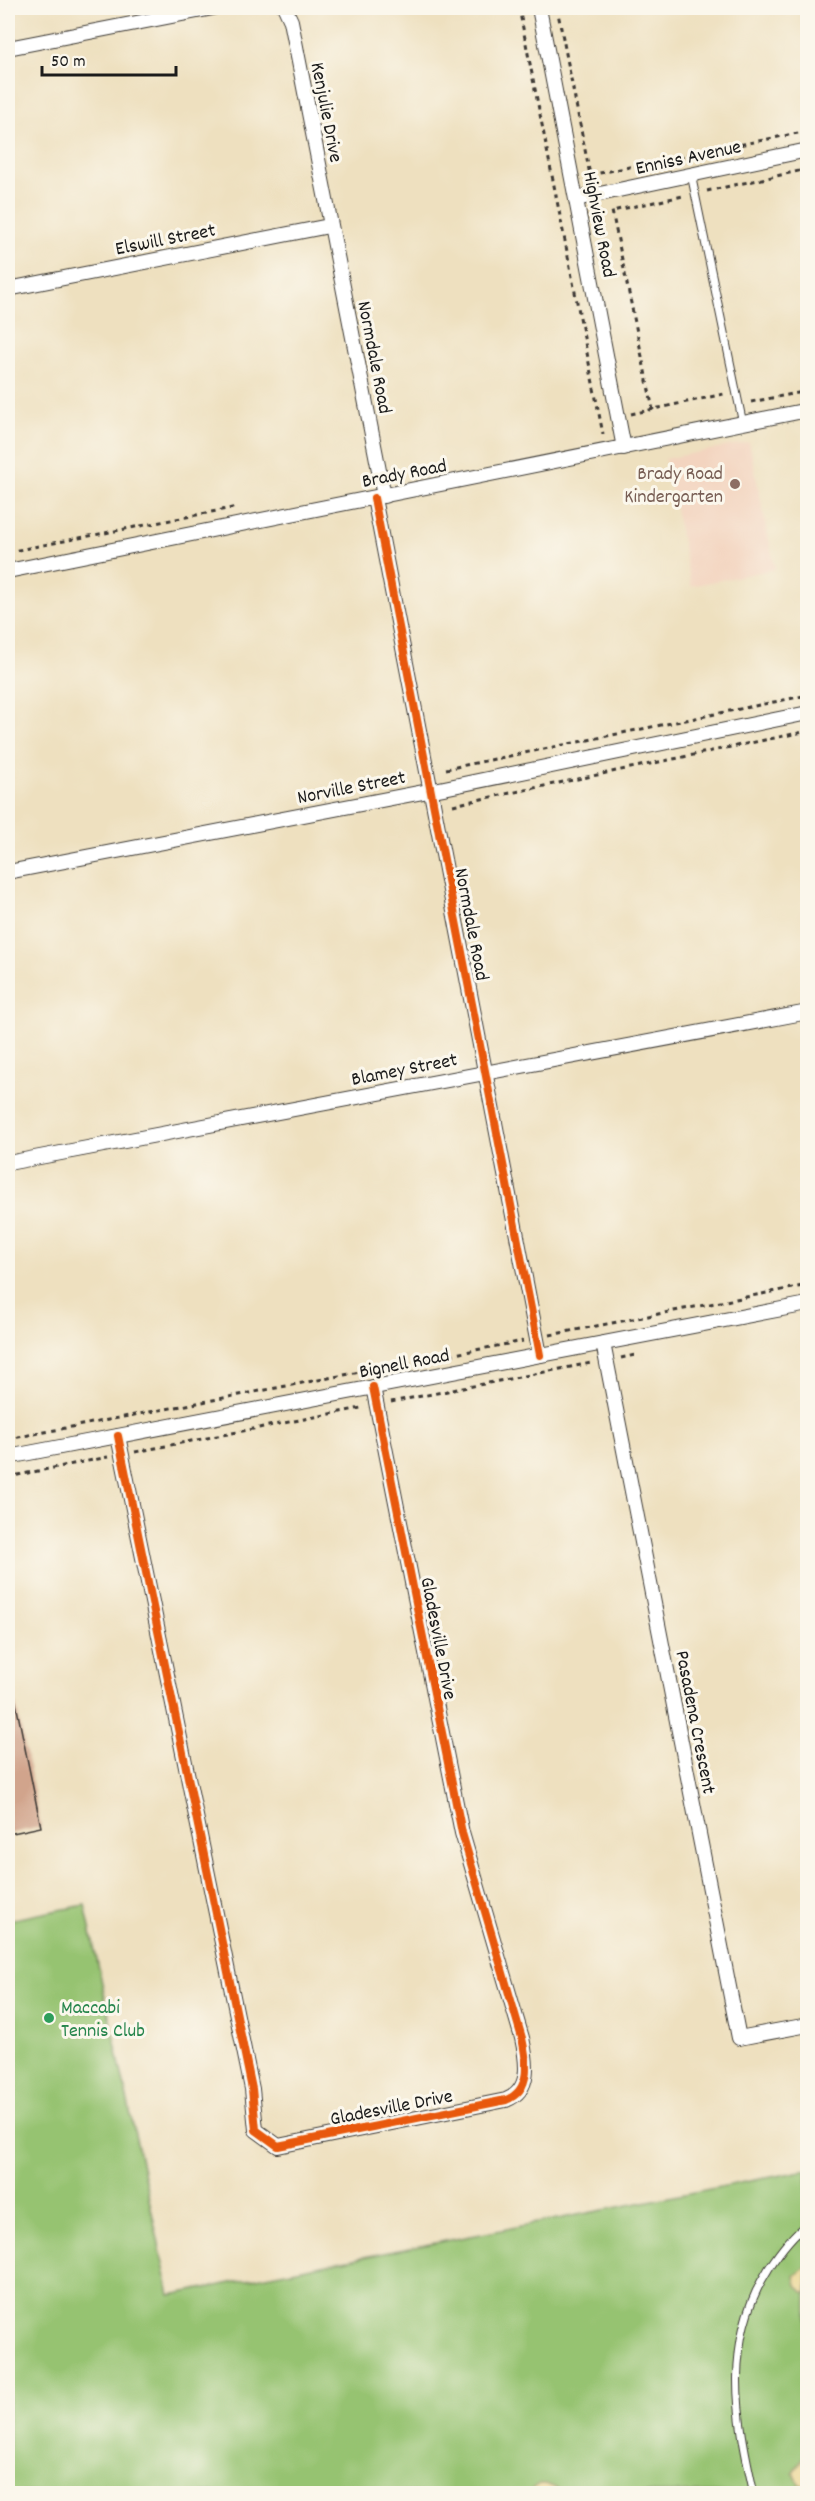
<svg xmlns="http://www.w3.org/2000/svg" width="815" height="2501" font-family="Dekko,sans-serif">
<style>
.built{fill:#f3d4bf}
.green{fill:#96c371;stroke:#597046;stroke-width:1.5}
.sand{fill:#eeda9e;stroke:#857b5d;stroke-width:1.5}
.building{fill:#d1a48c}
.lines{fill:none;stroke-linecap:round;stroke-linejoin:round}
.service-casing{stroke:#3c3934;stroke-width:9}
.minor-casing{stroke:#3c3934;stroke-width:16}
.path{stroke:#3c3934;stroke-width:3;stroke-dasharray:4.5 4.5;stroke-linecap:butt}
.service{stroke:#fff;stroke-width:7}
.minor{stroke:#fff;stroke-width:14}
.cycleway-casing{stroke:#fbf7ec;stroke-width:11}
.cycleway{stroke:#e8590c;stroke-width:8}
.education-dot{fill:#8d6e63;stroke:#fbf7ec;stroke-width:2}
.leisure-dot{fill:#2e9e5b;stroke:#fbf7ec;stroke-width:2}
.labels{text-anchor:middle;stroke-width:6;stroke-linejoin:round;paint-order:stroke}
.street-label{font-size:20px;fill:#1c1c1c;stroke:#fbf7ec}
.education-label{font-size:20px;fill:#785e54;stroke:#fbf7ec;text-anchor:end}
.leisure-label{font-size:20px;fill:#27864d;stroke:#fbf7ec;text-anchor:start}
</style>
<rect width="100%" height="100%" fill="#fbf7ec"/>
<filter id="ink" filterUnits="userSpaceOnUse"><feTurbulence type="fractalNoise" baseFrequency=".0167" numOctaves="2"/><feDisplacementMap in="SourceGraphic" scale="12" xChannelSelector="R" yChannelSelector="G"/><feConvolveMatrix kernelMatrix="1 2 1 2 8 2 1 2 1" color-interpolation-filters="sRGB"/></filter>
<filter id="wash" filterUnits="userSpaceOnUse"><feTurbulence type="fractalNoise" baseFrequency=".008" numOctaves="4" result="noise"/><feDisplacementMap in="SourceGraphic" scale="24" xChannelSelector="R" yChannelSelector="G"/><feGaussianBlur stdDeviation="1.35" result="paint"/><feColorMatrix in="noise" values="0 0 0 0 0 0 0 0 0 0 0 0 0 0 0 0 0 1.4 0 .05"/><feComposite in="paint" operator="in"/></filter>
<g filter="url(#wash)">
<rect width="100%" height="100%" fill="#eee0bf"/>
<path class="built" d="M 749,442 L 775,569 L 691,586 L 665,459 Z"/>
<path class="green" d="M 85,1905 L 170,2295 L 807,2170 L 807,2493 L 8,2493 L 8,1920 Z"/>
<g class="sand">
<path d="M 807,2266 L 807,2292 L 803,2292 L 797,2285 L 795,2276 Z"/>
<path d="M 807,2448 L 808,2488 L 807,2488 L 799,2484 L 794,2473 Z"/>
<path d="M 539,2484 L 546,2484 L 562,2491 L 575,2488 L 581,2493 L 531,2493 L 533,2488 Z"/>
</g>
<g id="blocks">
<path class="building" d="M 14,1694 L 41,1827 L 8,1834 L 8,1695 Z"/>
</g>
</g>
<g filter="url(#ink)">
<use href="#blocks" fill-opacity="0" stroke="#3c3934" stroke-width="1.5"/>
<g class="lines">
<g class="service-casing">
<g id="service">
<path d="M 691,174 L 743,424"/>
<path d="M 754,2494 C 736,2414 723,2340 769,2268 C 780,2251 792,2235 808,2223"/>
</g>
</g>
<g class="minor-casing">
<g id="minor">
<path d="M 285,8 L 291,21 L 384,496"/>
<path d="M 539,8 L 624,448"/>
<path d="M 8,48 L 213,8"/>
<path d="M 576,199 L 808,150"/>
<path d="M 8,289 L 329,226"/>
<path d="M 374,498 L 540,1355"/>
<path d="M 8,571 L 808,410"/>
<path d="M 8,872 L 444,788 L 808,713"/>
<path d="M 8,1163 L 808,1012"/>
<path d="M 603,1343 L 739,2038 L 808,2025"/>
<path d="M 118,1436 L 252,2089 L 256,2130 L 278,2146 L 506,2100 C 532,2090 527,2061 522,2038 L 462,1833 L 373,1387"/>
<path d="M 8,1457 L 808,1304"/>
</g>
</g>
<g class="path">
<path d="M 519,8 L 603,434"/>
<path d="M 557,8 L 590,175 L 808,131"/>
<path d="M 707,191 L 808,169"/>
<path d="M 751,402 L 808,391"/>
<path d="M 653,410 L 612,211 L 683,196"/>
<path d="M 631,414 L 724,394"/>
<path d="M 8,552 L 237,507"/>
<path d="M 446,769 L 808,695"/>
<path d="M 453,805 L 808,731"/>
<path d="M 550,1335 L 808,1285"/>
<path d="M 621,1358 L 635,1355"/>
<path d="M 391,1402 L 591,1363"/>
<path d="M 8,1439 L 523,1341"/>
<path d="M 135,1452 L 361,1408"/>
<path d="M 8,1477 L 108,1457"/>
</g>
<use href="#service" class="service"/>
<use href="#minor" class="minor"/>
<g class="cycleway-casing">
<g id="cycleway">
<path d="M 374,498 L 540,1355"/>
<path d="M 118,1436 L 252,2089 L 256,2130 L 278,2146 L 506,2100 C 532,2090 527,2061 522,2038 L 462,1833 L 373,1387"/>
</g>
</g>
<use href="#cycleway" class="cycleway"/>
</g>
</g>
<circle class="education-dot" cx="735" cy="484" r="6"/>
<circle class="leisure-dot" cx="49" cy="2018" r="6"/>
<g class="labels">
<g class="street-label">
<text transform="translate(328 112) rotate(79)" y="7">Kenjulie Drive</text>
<text transform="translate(688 156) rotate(-12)" y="7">Enniss Avenue</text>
<text transform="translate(601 224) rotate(79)" y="7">Highview Road</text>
<text transform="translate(165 238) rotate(-11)" y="7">Elswill Street</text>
<text transform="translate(376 357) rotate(79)" y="7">Normdale Road</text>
<text transform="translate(404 472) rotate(-11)" y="7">Brady Road</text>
<text transform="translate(351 786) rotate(-11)" y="7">Norville Street</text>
<text transform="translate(473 924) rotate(79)" y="7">Normdale Road</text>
<text transform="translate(404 1068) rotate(-11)" y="7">Blamey Street</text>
<text transform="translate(404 1362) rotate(-11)" y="7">Bignell Road</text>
<text transform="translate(440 1638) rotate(79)" y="7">Gladesville Drive</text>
<text transform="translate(697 1722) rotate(79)" y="7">Pasadena Crescent</text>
<text transform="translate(391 2106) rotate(-11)" y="7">Gladesville Drive</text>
</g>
<g class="education-label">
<text x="723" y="479">Brady Road<tspan x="723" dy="23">Kindergarten</tspan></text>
</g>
<g class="leisure-label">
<text x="61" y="2013">Maccabi<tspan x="61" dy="23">Tennis Club</tspan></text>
</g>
</g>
<rect width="815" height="2501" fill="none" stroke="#fbf7ec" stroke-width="30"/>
<path d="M42 66v9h134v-9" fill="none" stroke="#1c1c1c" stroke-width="3"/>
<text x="51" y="66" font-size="18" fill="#1c1c1c" stroke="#fbf7ec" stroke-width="4.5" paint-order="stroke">50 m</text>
</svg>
